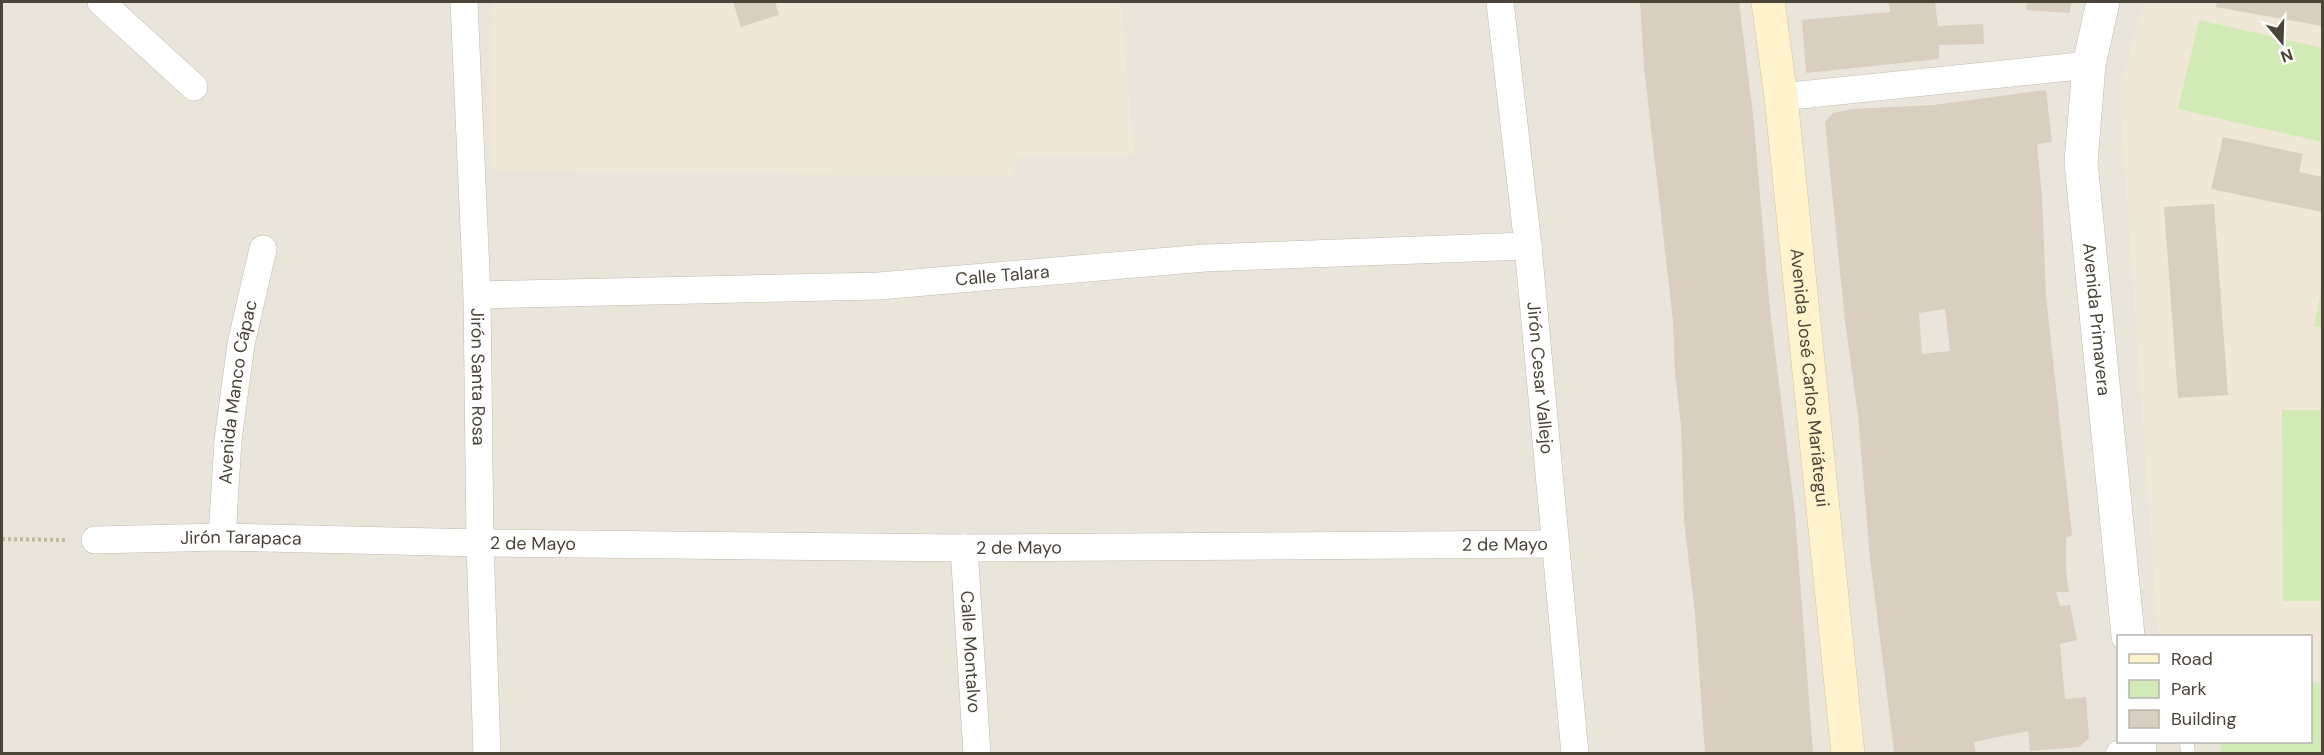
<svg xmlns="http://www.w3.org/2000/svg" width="2324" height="755" font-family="'DM Sans',sans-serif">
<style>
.residential{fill:#eae5da;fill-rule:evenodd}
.education{fill:#efe8d6}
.green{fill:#d2eab5}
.building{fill:#d8cfc1;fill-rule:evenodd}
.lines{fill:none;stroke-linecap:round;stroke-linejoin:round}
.service-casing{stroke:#c2bbae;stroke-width:15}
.minor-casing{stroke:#c2bbae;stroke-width:28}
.tertiary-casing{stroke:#c2bbae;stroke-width:34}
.secondary-casing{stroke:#d6c79b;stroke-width:34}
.path{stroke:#c4b79f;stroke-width:4;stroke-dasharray:3 3;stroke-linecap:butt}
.service{stroke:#fff;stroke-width:14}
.minor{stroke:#fff;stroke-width:27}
.tertiary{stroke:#fff;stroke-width:33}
.secondary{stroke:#fff3cd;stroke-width:33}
.labels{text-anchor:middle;stroke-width:6;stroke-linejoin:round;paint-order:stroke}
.street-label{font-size:18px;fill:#4b4439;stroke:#fff}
</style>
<rect width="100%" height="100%" fill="#f6f3ec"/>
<path class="residential" d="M 2,2 L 2322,2 L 2322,753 L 2,753 ZM 2118,636 L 2310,636 L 2310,742 L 2118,742 Z"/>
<g class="education">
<path d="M 493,2 L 1121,2 L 1134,155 L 1017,158 L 1012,177 L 491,170 Z"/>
<path d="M 2144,2 L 2322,2 L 2322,680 L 2311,680 L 2310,636 L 2158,636 L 2119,90 Z"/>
</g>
<g class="green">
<path d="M 2199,20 L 2322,48 L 2322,142 L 2178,109 Z"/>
<path d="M 2322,286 L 2322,328 L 2314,326 Z"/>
<path d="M 2282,410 L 2322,410 L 2322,601 L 2283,601 Z"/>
<path d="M 2311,683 L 2322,683 L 2322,753 L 2221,753 L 2220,742 L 2310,742 Z"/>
</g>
<g class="building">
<path d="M 733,2 L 775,2 L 779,15 L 741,27 Z"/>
<path d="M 1640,2 L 1739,2 L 1753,114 L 1770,310 L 1795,513 L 1813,753 L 1705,753 L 1695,614 L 1684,520 L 1681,425 L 1675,374 L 1673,321 L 1644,67 Z"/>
<path d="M 1889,2 L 1935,2 L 1938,26 L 1983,24 L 1984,44 L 1939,45 L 1939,59 L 1806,73 L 1802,20 L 1890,12 Z"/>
<path d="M 2027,2 L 2071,2 L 2070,13 L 2026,10 Z"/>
<path d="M 2217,2 L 2322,2 L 2322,26 L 2216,7 Z"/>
<path d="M 2046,90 L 2052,142 L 2037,144 L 2042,197 L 2046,296 L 2072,535 L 2066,538 L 2066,569 L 2069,592 L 2056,592 L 2060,606 L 2070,605 L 2077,640 L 2060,644 L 2065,699 L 2086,697 L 2089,738 L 2079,747 L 2030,751 L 2028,731 L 1974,742 L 1976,753 L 1897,753 L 1894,752 L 1870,559 L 1858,415 L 1845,321 L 1825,122 L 1833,113 L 1852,109 L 1933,105 ZM 1945,309 L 1950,351 L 1922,354 L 1919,313 Z"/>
<path d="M 2223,137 L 2303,154 L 2299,172 L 2322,177 L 2322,212 L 2211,189 Z"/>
<path d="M 2214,204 L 2228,395 L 2178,398 L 2164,207 Z"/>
</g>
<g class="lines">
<g class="service-casing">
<path id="service" d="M 2187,742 L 2188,754"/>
</g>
<g class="minor-casing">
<g id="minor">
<path d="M 101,2 L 194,87"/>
<path id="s1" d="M 464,2 L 477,295 L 480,543 L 487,754"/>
<path id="s2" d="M 1500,2 L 1528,246 L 1575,754"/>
<path d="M 1781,97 L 2089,65"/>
<path id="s3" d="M 477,295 L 879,286 L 1205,258 L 1528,246"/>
<path id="s4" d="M 222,537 L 228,440 L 241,344 L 263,249"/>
<path id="s5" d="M 95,540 L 222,537 L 480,543 L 964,548 L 1556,544"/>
<path id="s6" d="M 964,548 L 977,754"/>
<path d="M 2119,754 L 2140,751"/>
</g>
</g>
<g class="tertiary-casing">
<g id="tertiary">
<path id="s7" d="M 2103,2 L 2089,65 L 2081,162 L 2128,636"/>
<path d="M 2139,742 L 2140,754"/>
</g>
</g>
<g class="secondary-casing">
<g id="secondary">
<path id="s8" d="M 1768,2 L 1781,97 L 1848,754"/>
</g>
</g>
<path class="path" d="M 2,539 L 67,540"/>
<use href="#service" class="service"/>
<use href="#minor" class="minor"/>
<use href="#tertiary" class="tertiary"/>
<use href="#secondary" class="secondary"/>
</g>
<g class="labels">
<g class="street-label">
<text dy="6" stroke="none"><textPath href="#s3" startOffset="526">Calle Talara</textPath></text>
<text dy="6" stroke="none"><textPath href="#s7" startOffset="320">Avenida Primavera</textPath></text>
<text dy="6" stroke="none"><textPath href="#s1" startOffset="375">Jirón Santa Rosa</textPath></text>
<text dy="6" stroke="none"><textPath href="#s2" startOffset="378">Jirón Cesar Vallejo</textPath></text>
<text dy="6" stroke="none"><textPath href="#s8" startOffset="378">Avenida José Carlos Mariátegui</textPath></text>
<text dy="6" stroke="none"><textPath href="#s4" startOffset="146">Avenida Manco Cápac</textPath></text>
<text dy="6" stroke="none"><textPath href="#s5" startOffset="146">Jirón Tarapaca</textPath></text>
<text dy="6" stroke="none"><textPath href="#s5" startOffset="438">2 de Mayo</textPath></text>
<text dy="6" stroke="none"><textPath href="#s5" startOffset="1410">2 de Mayo</textPath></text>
<text dy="6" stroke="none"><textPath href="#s5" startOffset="924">2 de Mayo</textPath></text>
<text dy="6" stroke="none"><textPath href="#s6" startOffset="104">Calle Montalvo</textPath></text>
</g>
</g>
<rect width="2324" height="755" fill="none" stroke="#4b4439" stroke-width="6"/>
<rect x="2117" y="635" width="195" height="108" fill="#ffffff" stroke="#b7b4b0" stroke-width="1.5"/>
<rect x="2129" y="654" width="30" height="9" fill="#fff3cd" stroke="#b7b4b0" stroke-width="1.5"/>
<text x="2171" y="665" font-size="18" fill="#4b4439">Road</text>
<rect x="2129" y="680" width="30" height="18" fill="#d2eab5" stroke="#b7b4b0" stroke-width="1.5"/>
<text x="2171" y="695" font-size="18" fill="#4b4439">Park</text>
<rect x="2129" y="710" width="30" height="18" fill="#d8cfc1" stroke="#b7b4b0" stroke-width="1.5"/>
<text x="2171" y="725" font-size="18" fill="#4b4439">Building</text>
<g transform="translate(2282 42) rotate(161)" stroke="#ffffff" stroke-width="4.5" paint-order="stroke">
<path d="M0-4.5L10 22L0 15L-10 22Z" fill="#4b4439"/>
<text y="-9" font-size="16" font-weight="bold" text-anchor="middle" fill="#4b4439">N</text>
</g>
</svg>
